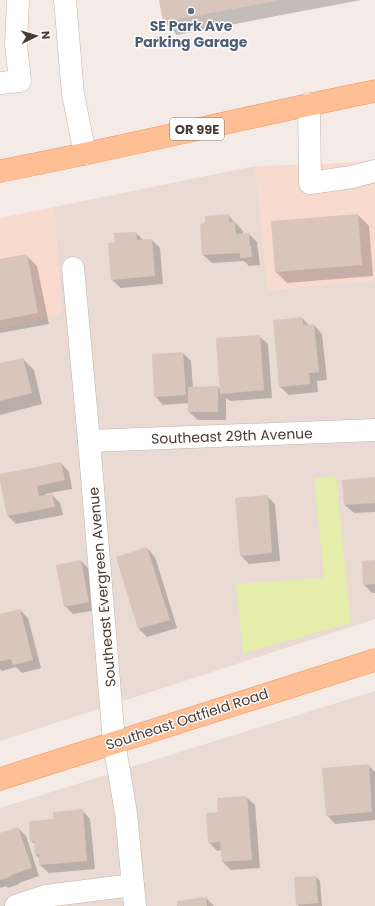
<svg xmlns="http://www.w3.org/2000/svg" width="375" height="906" font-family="Poppins,sans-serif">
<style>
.residential{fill:#e9dbd3}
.commercial{fill:#f9dace}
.grass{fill:#e4edaa}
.shadow{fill:#0003}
.building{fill:#dac5bd}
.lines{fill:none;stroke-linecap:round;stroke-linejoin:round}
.minor-casing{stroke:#c4b3aa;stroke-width:23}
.major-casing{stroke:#ef9359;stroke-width:23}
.minor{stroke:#fff;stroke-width:22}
.major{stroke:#ffbf94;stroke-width:22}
.service-dot{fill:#5c6f8a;stroke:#fff;stroke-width:1.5}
.labels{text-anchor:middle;stroke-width:3;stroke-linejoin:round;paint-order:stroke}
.shield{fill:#fff;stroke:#7f7571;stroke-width:1}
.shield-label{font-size:13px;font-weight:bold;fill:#483a34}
.service-label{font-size:14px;font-weight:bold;fill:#4e5e75;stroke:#fff}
.street-label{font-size:14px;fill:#483a34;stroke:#fff}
</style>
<rect width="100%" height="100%" fill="#f4ebe6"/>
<g class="residential">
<path d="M 255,166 L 268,290 L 375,280 L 375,619 L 0,741 L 0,328 L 62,314 L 54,207 Z"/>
<path d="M 375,691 L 375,906 L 0,906 L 0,808 Z"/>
</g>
<g class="commercial">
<path d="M 375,159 L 375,280 L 268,290 L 255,166 L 327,164 L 357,162 Z"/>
<path d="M 54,207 L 62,314 L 0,328 L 0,218 Z"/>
</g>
<path class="grass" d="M 336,476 L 351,623 L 243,653 L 236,584 L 324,578 L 314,478 Z"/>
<g class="shadow">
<path d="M 160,0 L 361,0 L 177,35 L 164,21 Z"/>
<path d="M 228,215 L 243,231 L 243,234 L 249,234 L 257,242 L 260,265 L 249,266 L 244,261 L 212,263 L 203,255 Z"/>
<path d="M 358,215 L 369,226 L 373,276 L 287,283 L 276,272 Z"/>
<path d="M 136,233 L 144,241 L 152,240 L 160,248 L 163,284 L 121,288 L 112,280 L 116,243 Z"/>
<path d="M 26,255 L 37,266 L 49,324 L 0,333 L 0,260 Z"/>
<path d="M 302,318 L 310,326 L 314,325 L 322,334 L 327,380 L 317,381 L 318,392 L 289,395 L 280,387 Z"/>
<path d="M 259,336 L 268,344 L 272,398 L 230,401 L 226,398 L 226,420 L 198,420 L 189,412 L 189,403 L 163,405 L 155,396 L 183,353 L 191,361 L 193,388 L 218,387 L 221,390 Z"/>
<path d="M 23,359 L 34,370 L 42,404 L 0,415 L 0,364 Z"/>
<path d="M 61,463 L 69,472 L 72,489 L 45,494 L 45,496 L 52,495 L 60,503 L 63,515 L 16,524 L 8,516 L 0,475 Z"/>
<path d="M 375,478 L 375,512 L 354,513 L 345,505 L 343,481 Z"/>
<path d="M 267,496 L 275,504 L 280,561 L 249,564 L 241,556 Z"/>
<path d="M 147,548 L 155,557 L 177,628 L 147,637 L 139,629 L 117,558 Z"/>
<path d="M 81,561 L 89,569 L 97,610 L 73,614 L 65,606 Z"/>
<path d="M 375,561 L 375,593 L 372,593 L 364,585 L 363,562 Z"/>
<path d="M 20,610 L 28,618 L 41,668 L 22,673 L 16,667 L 2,671 L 0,669 L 0,615 Z"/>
<path d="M 368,765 L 375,772 L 375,820 L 335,824 L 327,815 Z"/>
<path d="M 246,797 L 255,805 L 260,868 L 231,870 L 223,862 L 222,850 L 217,851 L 209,842 L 219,813 Z"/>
<path d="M 82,810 L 90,819 L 95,869 L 49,873 L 40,865 L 40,859 L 36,855 L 35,844 L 31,841 L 54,820 Z"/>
<path d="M 18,828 L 26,836 L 39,876 L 19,883 L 19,884 L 8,888 L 6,886 L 0,888 L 0,834 Z"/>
<path d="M 316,877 L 320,881 L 322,906 L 299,906 L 297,904 Z"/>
<path d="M 206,898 L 214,906 L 178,906 Z"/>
</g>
<g class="building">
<path d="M 159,0 L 276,0 L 276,1 L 163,22 Z"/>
<path d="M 229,214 L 229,222 L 235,221 L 236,234 L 249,233 L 250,246 L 251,246 L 252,257 L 240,258 L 240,253 L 202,255 L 200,224 L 205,223 L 205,216 Z"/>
<path d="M 358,214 L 362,265 L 275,272 L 271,221 Z"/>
<path d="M 136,232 L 137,240 L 152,239 L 155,276 L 111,280 L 108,243 L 115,242 L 114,233 Z"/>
<path d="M 27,254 L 38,313 L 0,320 L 0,259 Z"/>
<path d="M 302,317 L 303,325 L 314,324 L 319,372 L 309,373 L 310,384 L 279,387 L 273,320 Z"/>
<path d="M 260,335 L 264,390 L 220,394 L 216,338 Z"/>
<path d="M 183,352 L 186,395 L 154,397 L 152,354 Z"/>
<path d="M 23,358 L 32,393 L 0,401 L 0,363 Z"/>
<path d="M 218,386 L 218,412 L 188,412 L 188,387 Z"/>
<path d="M 61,462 L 65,480 L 37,486 L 39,496 L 52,494 L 55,507 L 7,516 L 0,481 L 0,474 Z"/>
<path d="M 375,477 L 375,503 L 344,505 L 342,480 Z"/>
<path d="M 268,495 L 272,553 L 240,556 L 235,498 Z"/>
<path d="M 147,547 L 170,620 L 138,629 L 116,557 Z"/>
<path d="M 81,560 L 89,602 L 64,607 L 56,565 Z"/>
<path d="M 375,560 L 375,584 L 363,585 L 362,561 Z"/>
<path d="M 20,609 L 33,660 L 13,665 L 11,659 L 0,661 L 0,614 Z"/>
<path d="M 369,764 L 372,812 L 326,816 L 322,768 Z"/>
<path d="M 247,796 L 252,860 L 222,862 L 220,842 L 208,843 L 206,813 L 218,812 L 217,798 Z"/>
<path d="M 83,809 L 87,861 L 39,865 L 39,855 L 35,855 L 34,841 L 30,841 L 29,821 L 53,819 L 53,812 Z"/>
<path d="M 18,827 L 32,868 L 11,875 L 12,876 L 0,880 L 0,833 Z"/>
<path d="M 316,876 L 318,903 L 296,905 L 294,877 Z"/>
<path d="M 206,897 L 207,906 L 177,906 L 177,901 Z"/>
</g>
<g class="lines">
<g class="minor-casing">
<g id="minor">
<path d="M 65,0 L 73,94 L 85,154"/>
<path d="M 0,83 L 20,81 L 16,45 L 18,0"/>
<path d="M 309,104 L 310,183 L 352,177 L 375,171"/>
<path d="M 73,268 L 89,441 L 114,742 L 126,813 L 135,906"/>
<path d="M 89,441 L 375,430"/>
<path d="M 16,906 L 46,896 L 133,885"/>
</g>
</g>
<g class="major-casing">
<g id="major">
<path d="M 0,171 C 126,147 250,116 375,91"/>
<path d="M 0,779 L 375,660"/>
</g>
</g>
<use href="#minor" class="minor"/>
<use href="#major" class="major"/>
</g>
<circle class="service-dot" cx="191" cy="11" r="4"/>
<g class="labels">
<rect class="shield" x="170" y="118" width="54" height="22" rx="3"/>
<g class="shield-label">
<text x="197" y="134">OR 99E</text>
</g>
<g class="service-label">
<text x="191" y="31">SE Park Ave<tspan x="191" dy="16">Parking Garage</tspan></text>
</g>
<g class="street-label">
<text transform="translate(232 436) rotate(-2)" y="5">Southeast 29th Avenue</text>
<text transform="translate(102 587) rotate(-95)" y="5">Southeast Evergreen Avenue</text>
<text transform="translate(187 719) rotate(-18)" y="5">Southeast Oatfield Road</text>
</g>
</g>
<g transform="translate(36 36) rotate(85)" stroke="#ffffff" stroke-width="3" paint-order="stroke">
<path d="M0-3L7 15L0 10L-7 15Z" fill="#483a34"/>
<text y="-6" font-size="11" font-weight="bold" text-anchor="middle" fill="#483a34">N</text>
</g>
</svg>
